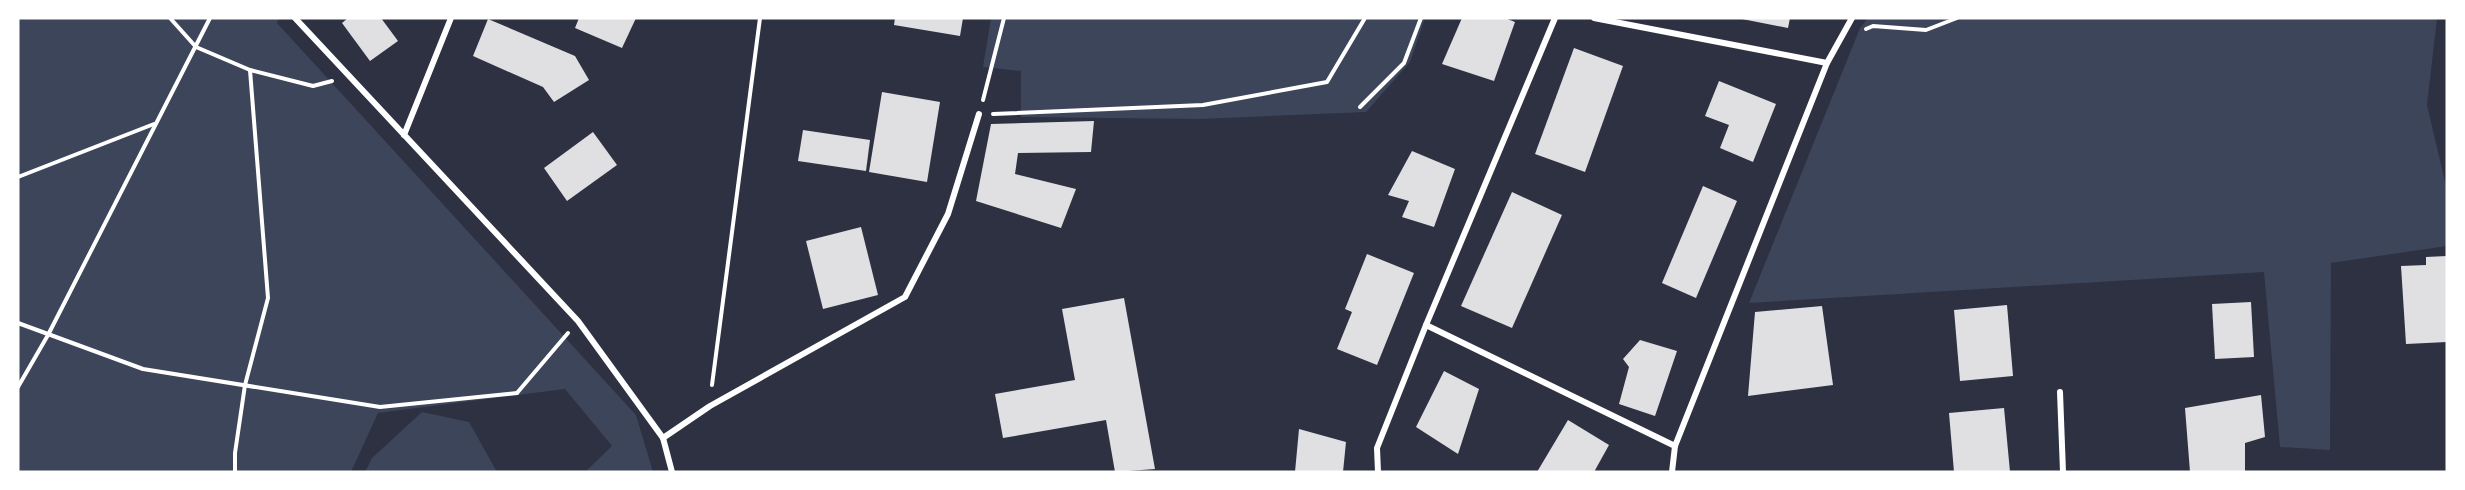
<svg xmlns="http://www.w3.org/2000/svg" width="2465" height="490" font-family="'Source Serif 4',serif">
<style>
.green{fill:#3c4559}
.building{fill:#e0e0e3}
.lines{fill:none;stroke-linecap:round;stroke-linejoin:round}
.path{stroke:#fff;stroke-width:4}
.minor{stroke:#fff;stroke-width:6}
</style>
<rect width="100%" height="100%" fill="#2d3142"/>
<g class="green">
<path d="M 18,18 L 279,18 L 277,23 L 636,415 L 653,472 L 585,472 L 612,446 L 565,389 L 378,413 L 351,472 L 18,472 Z"/>
<path d="M 991,18 L 1425,18 L 1410,62 L 1366,112 L 1200,119 L 1021,117 L 1021,71 L 983,67 Z"/>
<path d="M 1868,18 L 2437,18 L 2427,105 L 2447,190 L 2447,246 L 2331,263 L 2330,450 L 2280,447 L 2264,272 L 1749,303 L 1860,28 Z"/>
<path d="M 422,412 L 469,422 L 497,472 L 365,472 L 372,458 Z"/>
</g>
<g class="building">
<path d="M 348,18 L 381,18 L 398,41 L 370,61 L 342,23 Z"/>
<path d="M 579,18 L 636,18 L 622,48 L 575,28 Z"/>
<path d="M 895,18 L 963,18 L 960,36 L 894,25 Z"/>
<path d="M 1462,18 L 1505,18 L 1515,22 L 1494,81 L 1442,64 Z"/>
<path d="M 1737,18 L 1790,18 L 1788,28 Z"/>
<path d="M 488,19 L 575,56 L 589,80 L 554,102 L 543,87 L 473,56 Z"/>
<path d="M 1574,48 L 1623,66 L 1585,172 L 1535,154 Z"/>
<path d="M 1719,81 L 1776,104 L 1753,162 L 1720,148 L 1729,125 L 1705,116 Z"/>
<path d="M 882,92 L 940,102 L 927,182 L 869,172 Z"/>
<path d="M 1094,121 L 1091,152 L 1018,153 L 1015,174 L 1076,189 L 1061,228 L 976,201 L 991,124 Z"/>
<path d="M 803,130 L 870,140 L 866,171 L 798,161 Z"/>
<path d="M 593,132 L 617,165 L 567,201 L 544,168 Z"/>
<path d="M 1412,151 L 1455,169 L 1434,227 L 1402,217 L 1409,201 L 1388,195 Z"/>
<path d="M 1703,186 L 1737,201 L 1696,298 L 1662,283 Z"/>
<path d="M 1512,192 L 1562,215 L 1512,328 L 1461,306 Z"/>
<path d="M 861,227 L 878,295 L 823,309 L 806,241 Z"/>
<path d="M 1367,254 L 1414,273 L 1377,365 L 1337,349 L 1352,312 L 1345,309 Z"/>
<path d="M 2447,256 L 2447,342 L 2406,344 L 2401,266 L 2426,265 L 2426,257 Z"/>
<path d="M 1124,298 L 1155,469 L 1115,472 L 1106,420 L 1003,438 L 995,394 L 1075,380 L 1062,309 Z"/>
<path d="M 2251,302 L 2254,357 L 2215,359 L 2212,304 Z"/>
<path d="M 2007,305 L 2013,376 L 1960,381 L 1954,310 Z"/>
<path d="M 1822,306 L 1833,385 L 1748,396 L 1755,312 Z"/>
<path d="M 1640,340 L 1677,351 L 1655,416 L 1619,404 L 1629,367 L 1623,359 Z"/>
<path d="M 1444,371 L 1479,389 L 1458,454 L 1416,427 Z"/>
<path d="M 2261,395 L 2265,437 L 2245,443 L 2245,472 L 2190,472 L 2185,408 Z"/>
<path d="M 2004,408 L 2010,472 L 1954,472 L 1949,413 Z"/>
<path d="M 1568,420 L 1609,445 L 1594,472 L 1537,472 Z"/>
<path d="M 1299,429 L 1346,442 L 1343,472 L 1295,472 Z"/>
</g>
<g class="lines">
<g class="path">
<path d="M 170,18 L 196,47 L 250,70 L 313,86 L 332,81"/>
<path d="M 1866,29 L 1873,26 L 1926,30 L 1957,18"/>
<path d="M 983,100 L 1004,18"/>
<path d="M 1360,107 L 1404,63 L 1421,18"/>
<path d="M 993,114 L 1203,105 L 1327,82 L 1365,18"/>
<path d="M 18,177 L 154,124"/>
<path d="M 18,323 L 143,369 L 380,407 L 517,393"/>
<path d="M 712,385 L 760,18"/>
<path d="M 18,387 L 48,335 L 210,18"/>
<path d="M 517,393 L 568,333"/>
<path d="M 235,472 L 235,453 L 245,385 L 268,298 L 250,70"/>
</g>
<g class="minor">
<path d="M 295,18 L 578,321 L 663,438 L 672,472"/>
<path d="M 1594,18 L 1827,63"/>
<path d="M 404,135 L 451,18"/>
<path d="M 1426,325 L 1675,446"/>
<path d="M 2060,392 L 2063,472"/>
<path d="M 663,438 L 710,406 L 905,297 L 948,214 L 979,114"/>
<path d="M 1378,472 L 1377,448 L 1426,325 L 1555,18"/>
<path d="M 1672,472 L 1675,446 L 1827,63 L 1852,18"/>
</g>
</g>
<rect width="2465" height="490" fill="none" stroke="#ffffff" stroke-width="39"/>
</svg>
